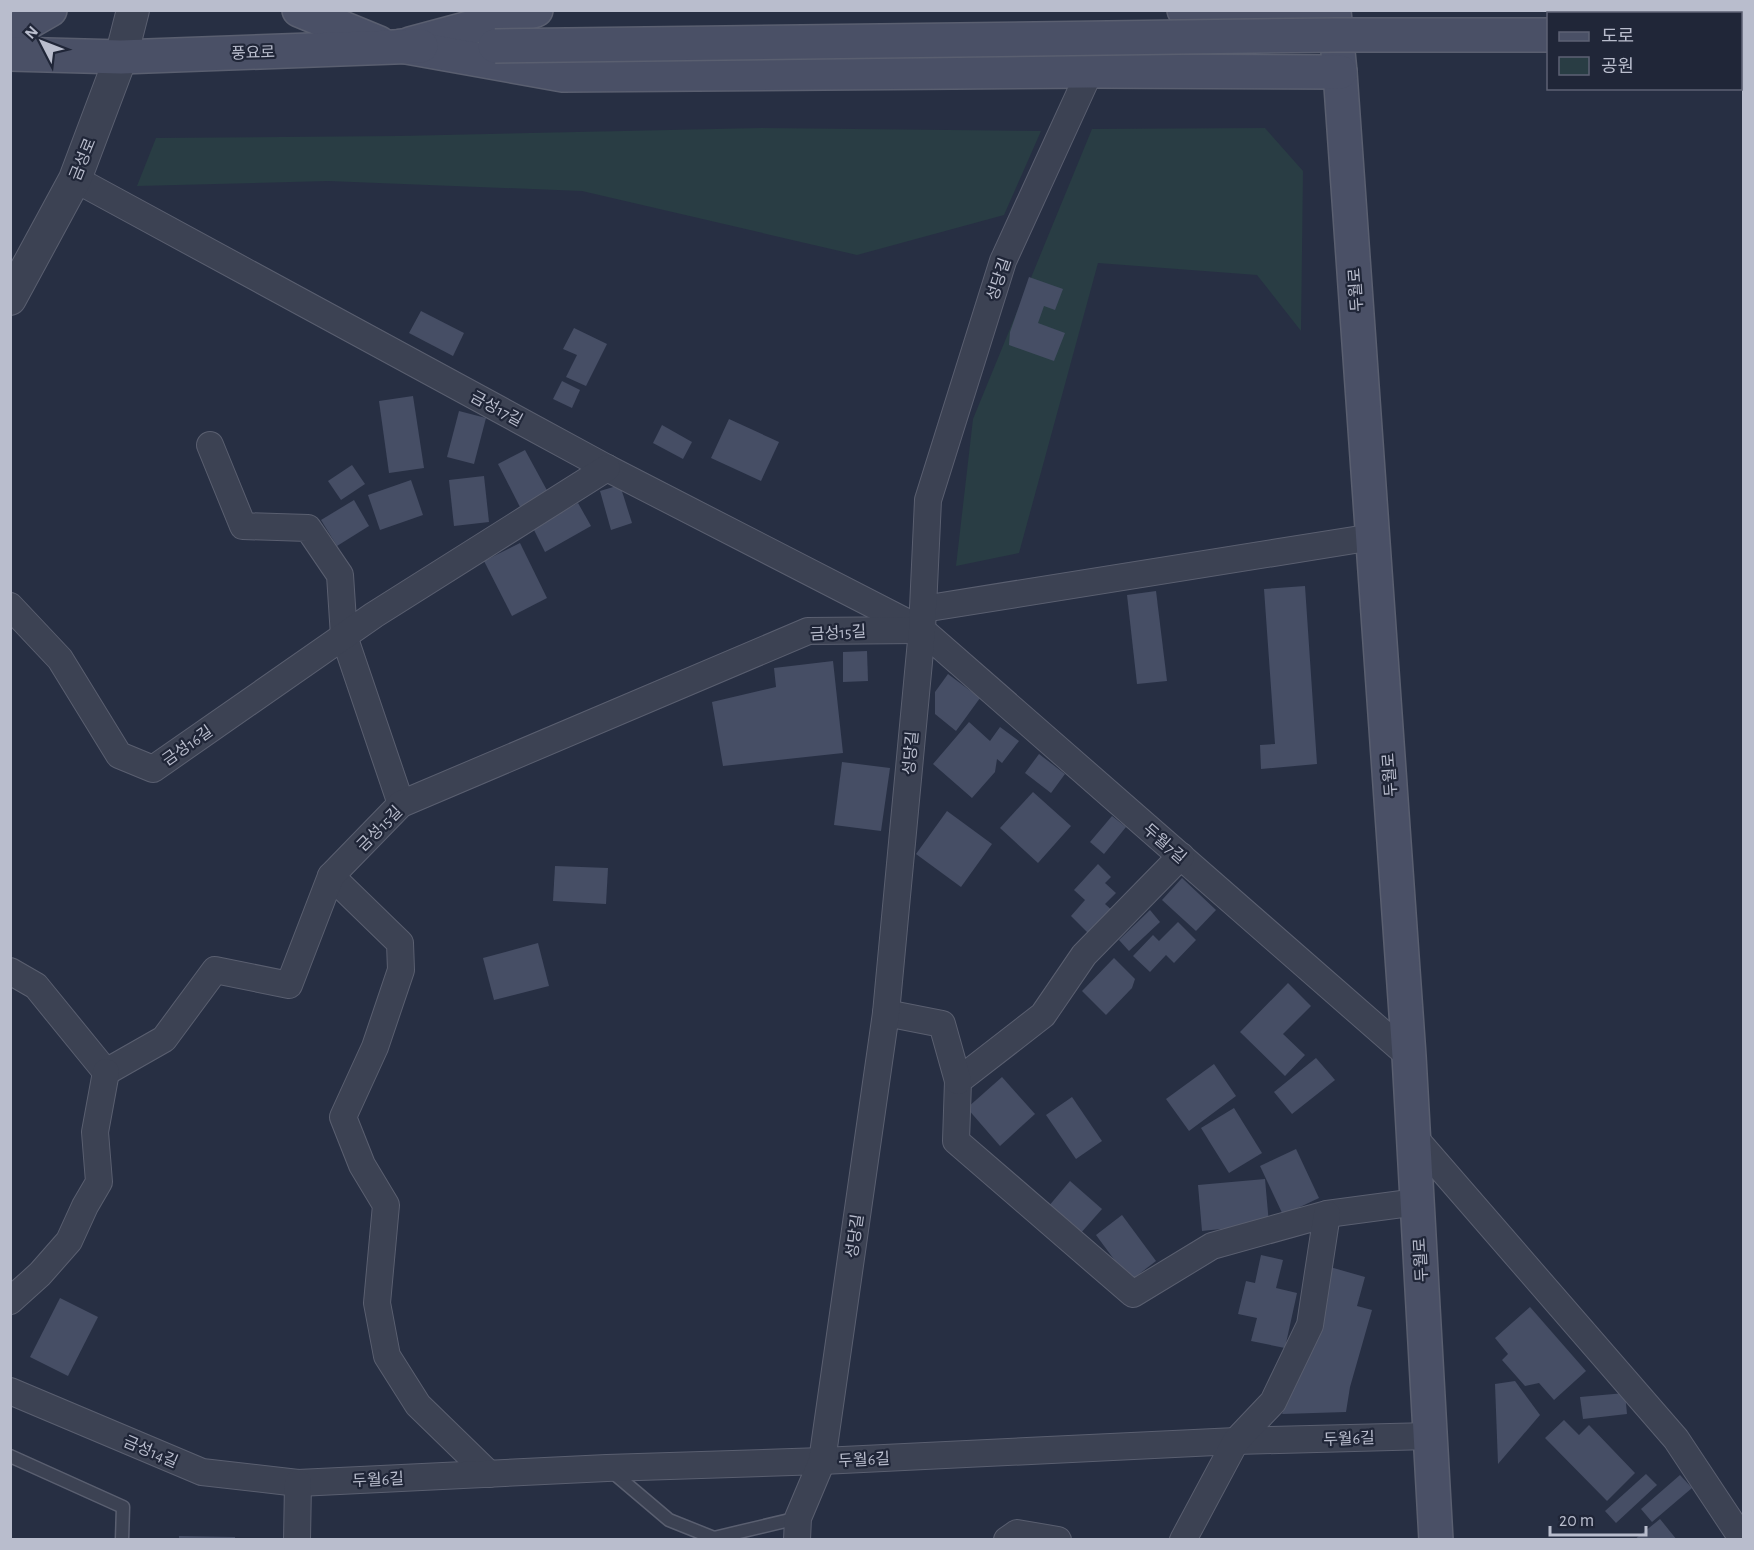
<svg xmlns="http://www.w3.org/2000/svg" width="1754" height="1550" font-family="'Alegreya Sans','Noto Sans KR',sans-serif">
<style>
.green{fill:#293d44}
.building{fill:#464e65}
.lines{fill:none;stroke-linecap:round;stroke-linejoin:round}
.service-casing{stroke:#5a5f70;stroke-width:15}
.minor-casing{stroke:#5a5f70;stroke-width:28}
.tertiary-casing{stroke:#5a5f70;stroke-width:34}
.secondary-casing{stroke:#5a5f70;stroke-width:36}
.service{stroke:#3c4253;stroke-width:12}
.minor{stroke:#3c4253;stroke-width:26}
.tertiary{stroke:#3c4253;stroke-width:32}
.secondary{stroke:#4a5066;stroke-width:33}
.secondary-bridge-casing{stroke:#5a5f70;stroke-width:36;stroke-linecap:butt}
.secondary-bridge{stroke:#4a5066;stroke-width:33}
.labels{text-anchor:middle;stroke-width:4.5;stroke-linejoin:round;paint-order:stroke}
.street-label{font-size:16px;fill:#b9bdcd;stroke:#202638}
</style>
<rect width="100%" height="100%" fill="#272f43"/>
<g class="green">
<path d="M 761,128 L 1041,131 L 1004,215 L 857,255 L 582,191 L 328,181 L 137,186 L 156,138 L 399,136 Z"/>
<path d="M 1265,128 L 1303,171 L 1301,331 L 1257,275 L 1098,263 L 1019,553 L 956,566 L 973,419 L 1092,129 Z"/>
</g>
<g class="building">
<path d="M 1029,277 L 1063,289 L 1055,310 L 1044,306 L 1038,323 L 1065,333 L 1054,361 L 1009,345 L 1010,332 Z"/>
<path d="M 421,311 L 464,333 L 453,356 L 409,333 Z"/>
<path d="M 574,328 L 607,344 L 586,386 L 566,377 L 577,355 L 563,349 Z"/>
<path d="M 562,381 L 580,390 L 572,408 L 553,399 Z"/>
<path d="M 413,396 L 424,468 L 389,473 L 379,401 Z"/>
<path d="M 459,411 L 486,418 L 474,464 L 447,457 Z"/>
<path d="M 729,419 L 779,442 L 761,481 L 711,458 Z"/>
<path d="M 662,425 L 692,442 L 683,459 L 653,443 Z"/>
<path d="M 525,450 L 549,494 L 521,509 L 498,464 Z"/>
<path d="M 352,465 L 365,484 L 341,500 L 328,481 Z"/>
<path d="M 484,476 L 489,522 L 454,526 L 449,480 Z"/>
<path d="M 411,480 L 423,515 L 380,530 L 368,495 Z"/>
<path d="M 620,485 L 632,523 L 611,530 L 600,491 Z"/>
<path d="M 354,500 L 369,526 L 337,546 L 321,520 Z"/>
<path d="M 578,503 L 591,526 L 545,552 L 533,528 Z"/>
<path d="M 520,543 L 547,598 L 512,616 L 484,561 Z"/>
<path d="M 1305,586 L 1317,764 L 1261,769 L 1260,745 L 1275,744 L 1264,589 Z"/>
<path d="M 1156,591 L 1167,681 L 1137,684 L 1127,595 Z"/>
<path d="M 867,651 L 868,681 L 843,682 L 843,652 Z"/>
<path d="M 833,661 L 843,753 L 723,766 L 712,702 L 776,687 L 774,668 Z"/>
<path d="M 948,674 L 980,698 L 956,731 L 935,714 L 935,692 Z"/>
<path d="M 969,722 L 990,741 L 1000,727 L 1019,741 L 1002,763 L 997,759 L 995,772 L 972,798 L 933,764 Z"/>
<path d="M 1039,754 L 1065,774 L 1051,793 L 1025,773 Z"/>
<path d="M 842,762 L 890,768 L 881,831 L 834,825 Z"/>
<path d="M 1033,792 L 1071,826 L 1038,863 L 1000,828 Z"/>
<path d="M 947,811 L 992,844 L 961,887 L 916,854 Z"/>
<path d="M 1112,816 L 1126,827 L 1104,854 L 1090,842 Z"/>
<path d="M 1098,864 L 1111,877 L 1105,883 L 1116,893 L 1105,904 L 1115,913 L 1092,937 L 1071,916 L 1085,900 L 1074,890 Z"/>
<path d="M 555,866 L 608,868 L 606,904 L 553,901 Z"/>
<path d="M 1182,878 L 1216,910 L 1196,931 L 1162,900 Z"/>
<path d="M 1150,910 L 1160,922 L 1129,951 L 1119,940 Z"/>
<path d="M 1178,922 L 1196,940 L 1174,963 L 1166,955 L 1150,972 L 1133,956 L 1153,935 L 1159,941 Z"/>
<path d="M 538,943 L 549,986 L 494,1000 L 483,958 Z"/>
<path d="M 1114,958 L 1135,979 L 1132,988 L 1106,1015 L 1082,991 Z"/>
<path d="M 1288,983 L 1311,1006 L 1283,1034 L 1305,1055 L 1285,1076 L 1240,1032 Z"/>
<path d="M 1316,1058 L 1335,1080 L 1292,1114 L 1274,1092 Z"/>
<path d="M 1214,1064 L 1236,1096 L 1189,1131 L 1166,1099 Z"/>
<path d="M 1002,1077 L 1035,1114 L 1000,1146 L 967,1108 Z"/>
<path d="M 1072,1097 L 1102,1141 L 1076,1159 L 1046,1115 Z"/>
<path d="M 1234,1108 L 1262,1153 L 1229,1173 L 1201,1128 Z"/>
<path d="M 1296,1149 L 1319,1198 L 1283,1215 L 1260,1166 Z"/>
<path d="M 1265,1179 L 1269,1224 L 1202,1231 L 1198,1185 Z"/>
<path d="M 1070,1181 L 1102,1209 L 1080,1234 L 1048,1207 Z"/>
<path d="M 1122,1215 L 1156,1261 L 1130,1281 L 1096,1235 Z"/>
<path d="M 1261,1255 L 1283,1260 L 1276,1288 L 1297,1293 L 1285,1348 L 1251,1341 L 1257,1318 L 1238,1314 L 1246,1281 L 1255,1283 Z"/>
<path d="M 1330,1267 L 1365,1277 L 1357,1306 L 1372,1310 L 1350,1387 L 1346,1412 L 1282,1414 L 1301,1374 Z"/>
<path d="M 60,1298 L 98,1317 L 68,1376 L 30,1357 Z"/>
<path d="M 1530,1307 L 1586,1371 L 1554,1400 L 1539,1383 L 1525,1386 L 1502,1360 L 1508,1354 L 1495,1338 Z"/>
<path d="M 1515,1381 L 1540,1415 L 1498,1464 L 1495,1384 Z"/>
<path d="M 1625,1393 L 1627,1414 L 1583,1419 L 1580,1397 Z"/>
<path d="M 1564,1420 L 1579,1435 L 1589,1425 L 1635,1473 L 1607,1501 L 1545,1438 Z"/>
<path d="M 1646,1474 L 1657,1485 L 1616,1523 L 1605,1511 Z"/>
<path d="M 1680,1475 L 1692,1488 L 1652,1522 L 1641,1509 Z"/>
<path d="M 1660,1519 L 1677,1540 L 1634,1540 Z"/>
<path d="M 179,1536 L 235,1537 L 235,1540 L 179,1540 Z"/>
</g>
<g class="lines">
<g class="service-casing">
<g id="service">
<path d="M 10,1456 L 123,1507 L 122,1540"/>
<path d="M 610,1470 L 669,1520 L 714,1538 L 798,1518"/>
</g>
</g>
<g class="minor-casing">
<g id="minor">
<path d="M 75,179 L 607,468 L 922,630 L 1409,1056"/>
<path d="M 210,445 L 243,526 L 308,528 L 340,575 L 344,636 L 401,804"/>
<path d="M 10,606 L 60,659 L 119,755 L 153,769 L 374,615 L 607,468"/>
<path d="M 923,609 L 1373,537"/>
<path d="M 1181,856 L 1084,955 L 1043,1015 L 958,1081 L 956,1141 L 1133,1294 L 1212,1246 L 1327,1214 L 1417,1202"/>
<path d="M 331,876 L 400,943 L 401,970 L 375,1047 L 343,1117 L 362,1165 L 386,1205 L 377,1303 L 387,1356 L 418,1405 L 489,1474"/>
<path d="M 10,971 L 36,986 L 106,1072 L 164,1039 L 215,970 L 289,985 L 331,876 L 401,804 L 808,631 L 919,630"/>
<path d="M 886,1013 L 942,1024 L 958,1081"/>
<path d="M 1413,1136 L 1676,1439 L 1743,1540"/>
<path d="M 10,1301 L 40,1274 L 69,1241 L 85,1206 L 99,1182 L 95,1132 L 106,1072"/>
<path d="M 10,1391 L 202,1472 L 298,1483 L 607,1468 L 822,1461 L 1236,1441 L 1430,1436"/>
<path d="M 297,1540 L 298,1483"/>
<path d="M 797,1540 L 798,1518 L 822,1461 L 886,1013 L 922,630 L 928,500 L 1003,261 L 1090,71"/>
<path d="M 1007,1540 L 1017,1533 L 1058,1540"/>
<path d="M 1183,1540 L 1236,1441 L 1273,1402 L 1310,1325 L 1327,1214"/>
</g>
</g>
<g class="tertiary-casing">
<path id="tertiary" d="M 10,299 L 75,179 L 121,57 L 133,10"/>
</g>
<g class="secondary-casing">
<g id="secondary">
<path d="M 299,10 L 379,43"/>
<path d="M 1184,10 L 1334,11 L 1340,72 L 1409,1056 L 1436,1540"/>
<path d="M 10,33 L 50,10"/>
<path d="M 1740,35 L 1744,35"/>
<path d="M 410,44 L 536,10"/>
<path d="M 401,46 L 563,75 L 1090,71 L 1340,72"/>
<path d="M 10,54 L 121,57 L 421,46"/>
</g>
</g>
<use href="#service" class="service"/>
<use href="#minor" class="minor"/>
<use href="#tertiary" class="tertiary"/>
<use href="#secondary" class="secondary"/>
<g class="secondary-bridge-casing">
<path id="secondary-bridge" d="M 495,46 L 1336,35 L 1548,35"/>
</g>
<use href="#secondary-bridge" class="secondary-bridge"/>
</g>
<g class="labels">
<g class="street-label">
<text transform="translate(253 52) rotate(-2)" y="6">풍요로</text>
<text transform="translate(82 159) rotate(-68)" y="6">금성로</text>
<text transform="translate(998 279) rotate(-71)" y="6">성당길</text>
<text transform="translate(1355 290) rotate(-94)" y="6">두월로</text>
<text transform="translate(497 408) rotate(28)" y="6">금성17길</text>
<text transform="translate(838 632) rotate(-3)" y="6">금성15길</text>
<text transform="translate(187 745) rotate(-35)" y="6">금성16길</text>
<text transform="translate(910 753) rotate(-85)" y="6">성당길</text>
<text transform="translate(1389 775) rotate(-94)" y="6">두월로</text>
<text transform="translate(379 828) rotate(-45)" y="6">금성15길</text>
<text transform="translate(1165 843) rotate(41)" y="6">두월7길</text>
<text transform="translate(854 1236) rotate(-82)" y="6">성당길</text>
<text transform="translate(1420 1260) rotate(-93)" y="6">두월로</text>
<text transform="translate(1349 1438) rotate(-2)" y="6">두월6길</text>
<text transform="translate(151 1451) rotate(23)" y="6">금성14길</text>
<text transform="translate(864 1459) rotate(-3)" y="6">두월6길</text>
<text transform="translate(378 1479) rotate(-3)" y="6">두월6길</text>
</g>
</g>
<rect width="1754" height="1550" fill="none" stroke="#b9bdcd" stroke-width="24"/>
<rect x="1547" y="12" width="195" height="78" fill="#202638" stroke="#5d6274" stroke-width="1.5"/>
<rect x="1559" y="32" width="30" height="9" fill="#4a5066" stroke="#5d6274" stroke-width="1.5"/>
<text x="1601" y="42" font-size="18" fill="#b9bdcd">도로</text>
<rect x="1559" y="57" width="30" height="18" fill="#293d44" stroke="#5d6274" stroke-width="1.5"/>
<text x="1601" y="72" font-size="18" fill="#b9bdcd">공원</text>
<g transform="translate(42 42) rotate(312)" stroke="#202638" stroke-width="4.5" paint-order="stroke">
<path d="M0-4.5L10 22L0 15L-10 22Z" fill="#b9bdcd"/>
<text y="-9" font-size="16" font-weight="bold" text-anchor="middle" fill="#b9bdcd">N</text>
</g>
<path d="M1550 1526v9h96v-9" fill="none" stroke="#b9bdcd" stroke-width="3"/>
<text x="1559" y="1526" font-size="18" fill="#b9bdcd" stroke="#202638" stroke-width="4.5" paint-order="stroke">20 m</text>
</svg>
